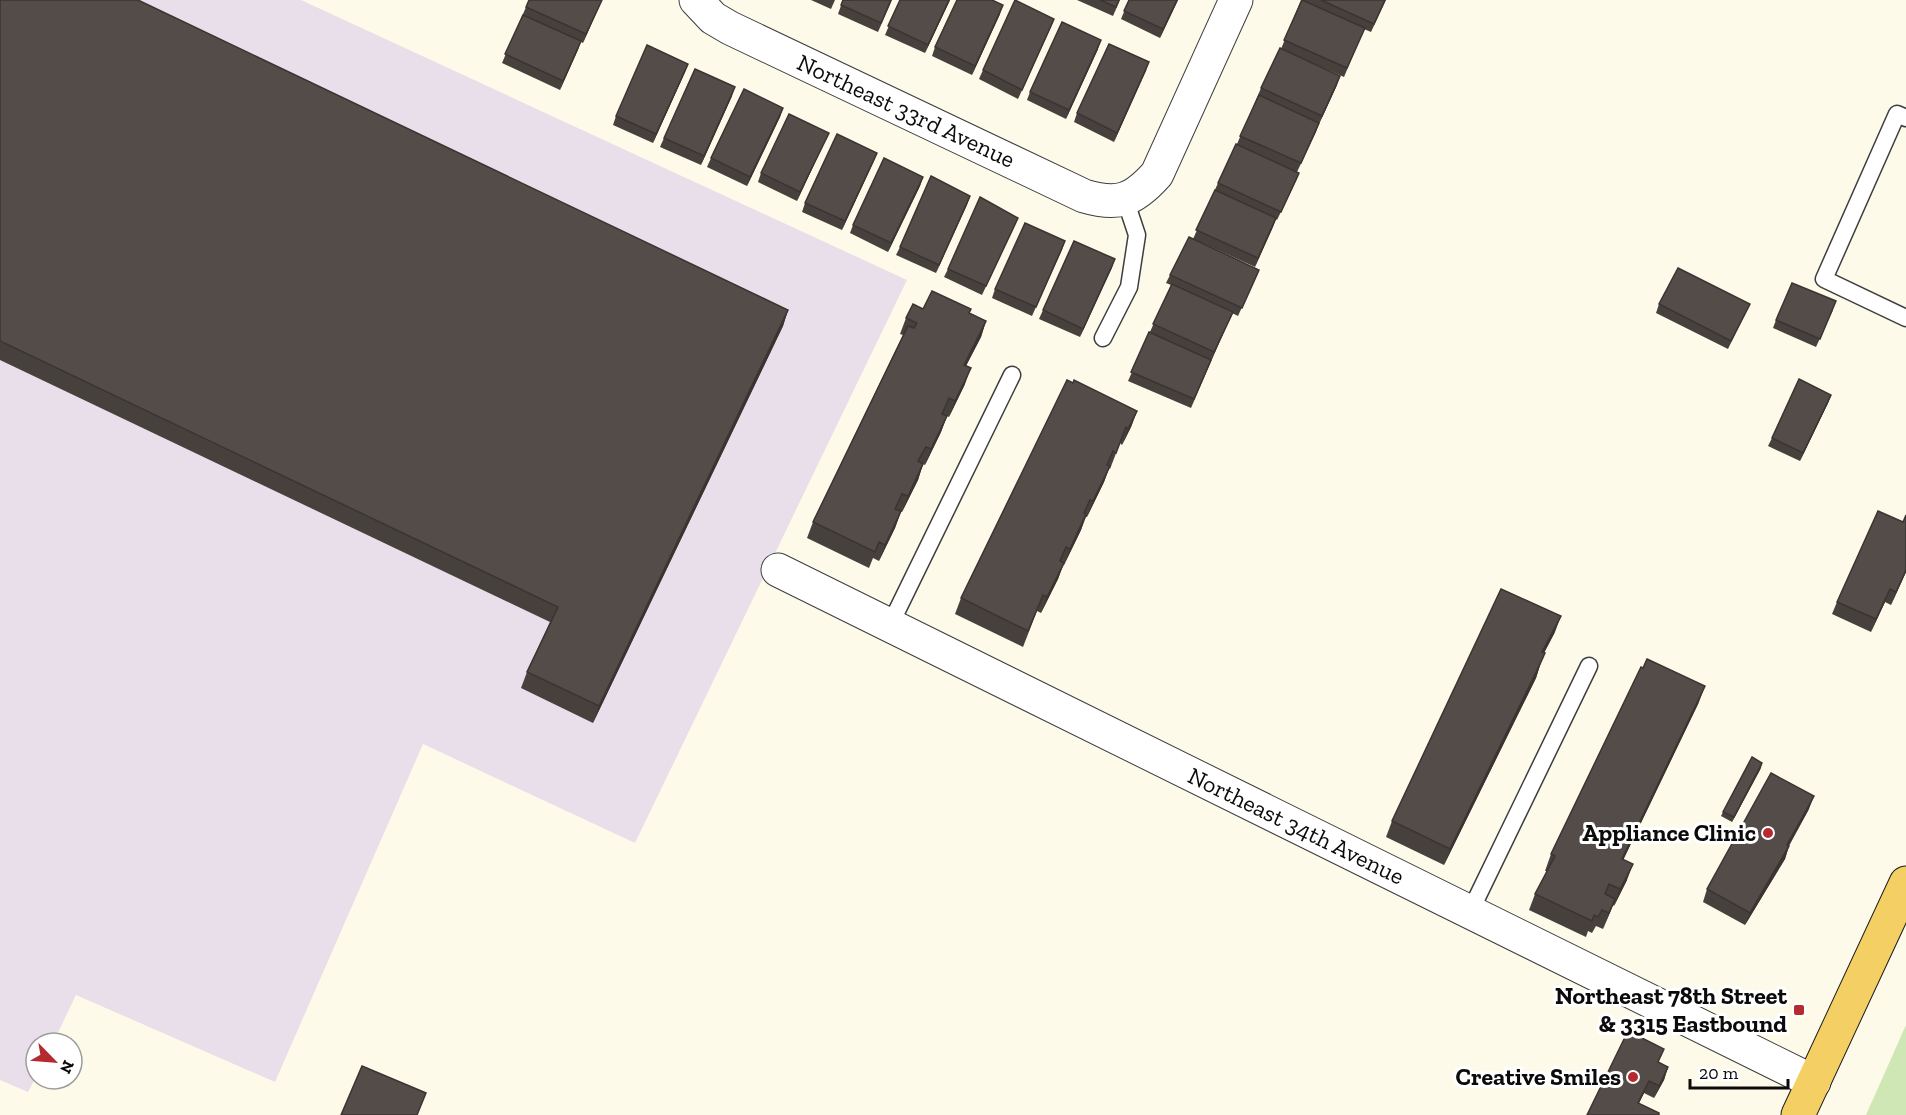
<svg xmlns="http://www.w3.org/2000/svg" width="1906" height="1115" font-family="'Zilla Slab',serif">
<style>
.industrial{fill:#e8dfea}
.green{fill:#cfe6b5}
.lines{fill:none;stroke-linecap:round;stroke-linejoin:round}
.service-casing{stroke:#3e3e3e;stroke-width:19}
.minor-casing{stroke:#3e3e3e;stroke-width:35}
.primary-casing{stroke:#1c1c1c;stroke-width:35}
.service{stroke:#fff;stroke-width:16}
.minor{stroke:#fff;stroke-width:33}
.primary{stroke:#f4cf64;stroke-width:33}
.wall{fill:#47413e}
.shaded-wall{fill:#3a3532}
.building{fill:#534c48;stroke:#3a3532;stroke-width:1.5}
.poi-dot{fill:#b52931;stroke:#fff;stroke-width:2}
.labels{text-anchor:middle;stroke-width:6;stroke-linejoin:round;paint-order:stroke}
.street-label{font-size:24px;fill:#0b0b0b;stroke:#fff}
.poi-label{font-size:24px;font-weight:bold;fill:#0b0b0b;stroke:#fff;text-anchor:end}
</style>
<rect width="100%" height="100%" fill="#fefae9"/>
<path class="industrial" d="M 0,0 L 301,0 L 907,280 L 635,843 L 423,744 L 275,1082 L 76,995 L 53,1043 L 36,1043 L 36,1077 L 28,1092 L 0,1080 Z"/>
<path class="green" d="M 1906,1025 L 1906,1115 L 1866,1115 Z"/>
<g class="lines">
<g class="service-casing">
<g id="service">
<path d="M 1906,118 L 1897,114 L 1824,279 L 1906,318"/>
<path d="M 1103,338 L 1129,287 L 1137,235 L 1125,199"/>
<path d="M 890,625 L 1012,375"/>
<path d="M 1470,912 L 1589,666"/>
</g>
</g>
<g class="minor-casing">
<g id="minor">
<path d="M 696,0 L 713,18 L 730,28 L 1084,196 C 1118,206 1133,201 1157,174 L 1236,0"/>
<path d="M 778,570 L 1814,1082"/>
</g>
</g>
<g class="primary-casing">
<path id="primary" d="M 1798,1115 L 1906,883"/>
</g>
<use href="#service" class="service"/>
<use href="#minor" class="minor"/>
<use href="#primary" class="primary"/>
</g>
<g class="wall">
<path d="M 0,0 L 788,310 L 783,326 L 593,723 L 521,688 L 527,672 L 550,622 L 0,360 Z"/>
<path d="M 529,0 L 602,0 L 583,43 L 581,42 L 560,90 L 502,63 Z"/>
<path d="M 811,0 L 835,0 L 831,9 Z"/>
<path d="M 843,0 L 892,0 L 878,32 L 838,14 Z"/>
<path d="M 900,0 L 950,0 L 925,53 L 885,35 Z"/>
<path d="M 1077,0 L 1120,0 L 1113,16 Z"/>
<path d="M 1129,0 L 1178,0 L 1160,38 L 1121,19 Z"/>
<path d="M 1301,0 L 1386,0 L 1371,32 L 1364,29 L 1344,77 L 1298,57 L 1337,85 L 1297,172 L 1299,173 L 1296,181 L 1277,220 L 1276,219 L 1255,267 L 1196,240 L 1259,270 L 1238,316 L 1232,313 L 1191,408 L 1128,381 L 1171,285 L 1166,283 L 1170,275 L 1193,239 L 1218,183 L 1237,144 L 1261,88 L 1281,49 Z"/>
<path d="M 1000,14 L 972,75 L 932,56 L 935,47 Z"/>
<path d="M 1054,19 L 1018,99 L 979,79 L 983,70 Z"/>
<path d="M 1098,49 L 1066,119 L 1027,100 L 1030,92 Z"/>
<path d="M 1149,62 L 1114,142 L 1074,122 L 1077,113 Z"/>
<path d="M 685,72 L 653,143 L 613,125 L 616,116 Z"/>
<path d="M 732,96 L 701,165 L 660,147 L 664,138 Z"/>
<path d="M 783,108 L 780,117 L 747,186 L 707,167 L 711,158 Z"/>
<path d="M 829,133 L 825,141 L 797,201 L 758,182 L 761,173 Z"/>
<path d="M 877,153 L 842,230 L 802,212 L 805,203 Z"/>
<path d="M 923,177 L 920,186 L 888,252 L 850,233 L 853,225 Z"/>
<path d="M 970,196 L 936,273 L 896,255 L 900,247 Z"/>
<path d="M 1018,218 L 982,295 L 944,277 L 948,269 Z"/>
<path d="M 1065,241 L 1032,316 L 992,298 L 995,289 Z"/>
<path d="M 1115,259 L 1080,337 L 1039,319 L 1043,310 Z"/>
<path d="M 1659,304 L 1750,304 L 1746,312 L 1728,349 L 1656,313 Z"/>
<path d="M 923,309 L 970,313 L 986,321 L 981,337 L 966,366 L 965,384 L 949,417 L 943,414 L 947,416 L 941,432 L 925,465 L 923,464 L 918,480 L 902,512 L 901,512 L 895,528 L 879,561 L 873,558 L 869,568 L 807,538 L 813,522 L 903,335 L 900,334 L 906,318 Z"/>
<path d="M 1833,310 L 1816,347 L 1773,328 L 1776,320 Z"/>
<path d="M 1831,395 L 1828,403 L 1800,461 L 1768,446 L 1772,438 Z"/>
<path d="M 1137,411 L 1131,427 L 1122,445 L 1120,443 L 1110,469 L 1109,468 L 1104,482 L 1087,517 L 1086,517 L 1081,530 L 1064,565 L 1063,565 L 1058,579 L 1041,613 L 1037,611 L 1023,647 L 955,614 L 961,598 Z"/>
<path d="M 1906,515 L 1906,572 L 1891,605 L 1885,602 L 1871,632 L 1832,614 L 1837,602 L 1903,522 Z"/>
<path d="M 1555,632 L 1544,653 L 1536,678 L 1444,865 L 1386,837 L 1392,821 Z"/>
<path d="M 1699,702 L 1623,860 L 1627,880 L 1614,906 L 1613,905 L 1603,929 L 1596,926 L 1592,933 L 1588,931 L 1586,937 L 1529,910 L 1535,894 L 1547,871 L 1545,871 L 1551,854 Z"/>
<path d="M 1761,768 L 1732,822 L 1721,816 L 1723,812 Z"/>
<path d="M 1809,809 L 1789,846 L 1785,859 L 1745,925 L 1703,902 L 1707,889 Z"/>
<path d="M 1659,1062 L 1668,1067 L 1664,1080 L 1654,1098 L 1644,1093 L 1639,1103 L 1587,1115 Z"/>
</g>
<g class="shaded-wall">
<path d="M 602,0 L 583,43 L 586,34 Z"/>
<path d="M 949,0 L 950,0 L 925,53 L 928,45 Z"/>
<path d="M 1177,0 L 1178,0 L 1160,38 L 1163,29 Z"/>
<path d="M 1003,5 L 1000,14 L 972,75 L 975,66 Z"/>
<path d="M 1054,19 L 1051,27 L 1018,99 L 1022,90 Z"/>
<path d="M 1101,40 L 1098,49 L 1066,119 L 1069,110 Z"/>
<path d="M 581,41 L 578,50 L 560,90 L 563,81 Z"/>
<path d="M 1149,62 L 1146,71 L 1114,142 L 1117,133 Z"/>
<path d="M 688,64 L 685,72 L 653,143 L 656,134 Z"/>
<path d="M 1340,76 L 1337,85 L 1319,124 L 1322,116 Z"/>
<path d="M 735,87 L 732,96 L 701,165 L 704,156 Z"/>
<path d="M 783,108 L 780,117 L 747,186 L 750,177 Z"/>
<path d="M 1319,123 L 1316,132 L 1297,172 L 1301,163 Z"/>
<path d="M 829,133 L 825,141 L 797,201 L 800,192 Z"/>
<path d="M 877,153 L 874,161 L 842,230 L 845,221 Z"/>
<path d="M 923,177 L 920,186 L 888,252 L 891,243 Z"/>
<path d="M 970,196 L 967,205 L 936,273 L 939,265 Z"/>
<path d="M 1276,218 L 1273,227 L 1255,267 L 1258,258 Z"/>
<path d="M 1065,241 L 1062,250 L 1032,316 L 1036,307 Z"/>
<path d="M 1115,259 L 1112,268 L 1080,337 L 1083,329 Z"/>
<path d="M 788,310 L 783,326 L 593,723 L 599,706 Z"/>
<path d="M 1233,312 L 1229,321 L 1211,361 L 1214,352 Z"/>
<path d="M 986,321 L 981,337 L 958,381 L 964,365 Z"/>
<path d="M 971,368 L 965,384 L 949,417 L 955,401 Z"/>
<path d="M 1831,395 L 1828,403 L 1800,461 L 1803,453 Z"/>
<path d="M 1137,411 L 1131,427 L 1122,445 L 1128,429 Z"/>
<path d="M 947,416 L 941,432 L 925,465 L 931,449 Z"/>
<path d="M 923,464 L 918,480 L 902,512 L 908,496 Z"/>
<path d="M 1110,466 L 1104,482 L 1087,517 L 1093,501 Z"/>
<path d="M 901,511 L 895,528 L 879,561 L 885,545 Z"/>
<path d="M 1086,514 L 1081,530 L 1064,565 L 1070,549 Z"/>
<path d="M 1064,563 L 1058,579 L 1041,613 L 1047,597 Z"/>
<path d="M 1906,570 L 1906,572 L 1891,605 L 1896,592 Z"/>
<path d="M 1890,589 L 1885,602 L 1871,632 L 1876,619 Z"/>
<path d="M 1561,616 L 1555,632 L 1536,668 L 1542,652 Z"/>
<path d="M 1541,662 L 1536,678 L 1444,865 L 1450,849 Z"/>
<path d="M 1705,686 L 1699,702 L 1616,875 L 1622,859 Z"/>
<path d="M 1762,763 L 1761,768 L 1732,822 L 1734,817 Z"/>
<path d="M 1814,796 L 1809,809 L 1782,857 L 1787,845 Z"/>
<path d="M 1789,846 L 1785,859 L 1745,925 L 1750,913 Z"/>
<path d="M 1633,864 L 1627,880 L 1614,906 L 1620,889 Z"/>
<path d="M 1615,899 L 1609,915 L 1603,929 L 1609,913 Z"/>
<path d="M 1668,1067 L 1664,1080 L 1654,1098 L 1659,1086 Z"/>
<path d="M 1649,1081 L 1644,1093 L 1633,1115 L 1638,1103 Z"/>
</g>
<g class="building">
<path d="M 0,0 L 138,0 L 788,310 L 599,706 L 527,672 L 558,607 L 0,341 Z"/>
<path d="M 529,0 L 602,0 L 586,34 L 526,7 Z"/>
<path d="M 843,0 L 891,0 L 881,23 L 841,5 Z"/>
<path d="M 900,0 L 949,0 L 928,45 L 888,26 Z"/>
<path d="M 957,0 L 992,0 L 1003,5 L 975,66 L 935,47 Z"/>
<path d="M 1015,0 L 1054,19 L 1022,90 L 983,70 Z"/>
<path d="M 1100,0 L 1119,0 L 1116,7 Z"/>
<path d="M 1129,0 L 1177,0 L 1163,29 L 1124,11 Z"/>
<path d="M 1302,0 L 1365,28 L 1347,68 L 1284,40 Z"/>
<path d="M 1321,0 L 1385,0 L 1374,24 Z"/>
<path d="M 523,15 L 581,41 L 563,81 L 505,54 Z"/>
<path d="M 1062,22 L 1101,40 L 1069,110 L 1030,92 Z"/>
<path d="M 1109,44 L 1149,62 L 1117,133 L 1077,113 Z"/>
<path d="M 647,45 L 688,64 L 656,134 L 616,116 Z"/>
<path d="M 1280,48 L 1340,76 L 1322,116 L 1261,88 Z"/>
<path d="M 695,69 L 735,87 L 704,156 L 664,138 Z"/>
<path d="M 744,89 L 783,108 L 750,177 L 711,158 Z"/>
<path d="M 1259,95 L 1319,123 L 1301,163 L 1240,136 Z"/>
<path d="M 789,114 L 829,133 L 800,192 L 761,173 Z"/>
<path d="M 837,134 L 877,153 L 845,221 L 805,203 Z"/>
<path d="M 1236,144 L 1299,173 L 1281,212 L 1218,183 Z"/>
<path d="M 884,158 L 923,177 L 891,243 L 853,225 Z"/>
<path d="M 931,176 L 970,196 L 939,265 L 900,247 Z"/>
<path d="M 1215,190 L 1276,218 L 1258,258 L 1196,230 Z"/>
<path d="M 980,197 L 1018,218 L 986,286 L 948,269 Z"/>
<path d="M 1025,223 L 1065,241 L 1036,307 L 995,289 Z"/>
<path d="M 1189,237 L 1259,270 L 1242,308 L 1170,275 Z"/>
<path d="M 1074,241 L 1115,259 L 1083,329 L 1043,310 Z"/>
<path d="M 1678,268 L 1750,304 L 1731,341 L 1659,304 Z"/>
<path d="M 1792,283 L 1836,301 L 1820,339 L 1776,320 Z"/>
<path d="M 1172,284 L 1233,312 L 1214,352 L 1153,324 Z"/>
<path d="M 932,291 L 971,309 L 969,313 L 986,321 L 964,365 L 971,368 L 955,401 L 949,398 L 942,414 L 947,416 L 931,449 L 926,447 L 918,461 L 923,464 L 908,496 L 902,494 L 895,509 L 901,511 L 885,545 L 879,542 L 875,552 L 813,522 L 908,326 L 914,328 L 917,323 L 906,318 L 913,304 L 923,309 Z"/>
<path d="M 1149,332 L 1211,360 L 1194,399 L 1131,372 Z"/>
<path d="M 1799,379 L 1831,395 L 1803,453 L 1772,438 Z"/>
<path d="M 1067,380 L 1073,383 L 1074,380 L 1137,411 L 1128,429 L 1126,427 L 1116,453 L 1113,451 L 1107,465 L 1110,466 L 1093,501 L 1090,500 L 1084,513 L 1086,514 L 1070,549 L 1066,547 L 1060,561 L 1064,563 L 1047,597 L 1043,595 L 1028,631 L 961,598 Z"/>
<path d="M 1878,511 L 1903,522 L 1906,515 L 1906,570 L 1896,592 L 1890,589 L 1876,619 L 1837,602 Z"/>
<path d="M 1501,589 L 1561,616 L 1542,652 L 1545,653 L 1541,662 L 1450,849 L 1392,821 Z"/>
<path d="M 1647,659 L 1705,686 L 1622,859 L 1633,864 L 1627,876 L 1620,889 L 1609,884 L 1605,894 L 1615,899 L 1609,913 L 1602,910 L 1598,917 L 1594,915 L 1592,921 L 1535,894 L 1555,856 L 1551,854 L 1641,667 L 1643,668 Z"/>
<path d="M 1752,757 L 1762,763 L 1734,817 L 1723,812 Z"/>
<path d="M 1771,773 L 1814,796 L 1787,845 L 1789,846 L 1750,913 L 1707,889 Z"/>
<path d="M 1628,1031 L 1664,1049 L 1658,1062 L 1668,1067 L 1659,1086 L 1649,1081 L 1638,1103 L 1659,1113 L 1659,1115 L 1587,1115 Z"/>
<path d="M 362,1066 L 426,1093 L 417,1115 L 341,1115 Z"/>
</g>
<g class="poi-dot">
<circle cx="1768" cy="833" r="6"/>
<rect x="1793" y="1004" width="12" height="12" rx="3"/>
<circle cx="1633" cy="1077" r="6"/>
</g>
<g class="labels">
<g class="street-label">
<text transform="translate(906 111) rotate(25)" y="8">Northeast 33rd Avenue</text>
<text transform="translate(1296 826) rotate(26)" y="8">Northeast 34th Avenue</text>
</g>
<g class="poi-label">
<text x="1756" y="841">Appliance Clinic</text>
<text x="1787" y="1004">Northeast 78th Street<tspan x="1787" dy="28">&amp; 3315 Eastbound</tspan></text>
<text x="1621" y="1085">Creative Smiles</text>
</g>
</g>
<g transform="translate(54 1061) rotate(115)"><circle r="28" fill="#ffffff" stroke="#9d9d9d" stroke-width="1.5"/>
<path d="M0-4.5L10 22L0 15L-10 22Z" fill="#b52931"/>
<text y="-9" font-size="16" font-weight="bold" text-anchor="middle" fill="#0b0b0b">N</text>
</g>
<path d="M1690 1079v9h98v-9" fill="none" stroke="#0b0b0b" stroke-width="3"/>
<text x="1699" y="1079" font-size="18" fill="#0b0b0b" stroke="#ffffff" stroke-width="4.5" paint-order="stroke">20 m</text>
</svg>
